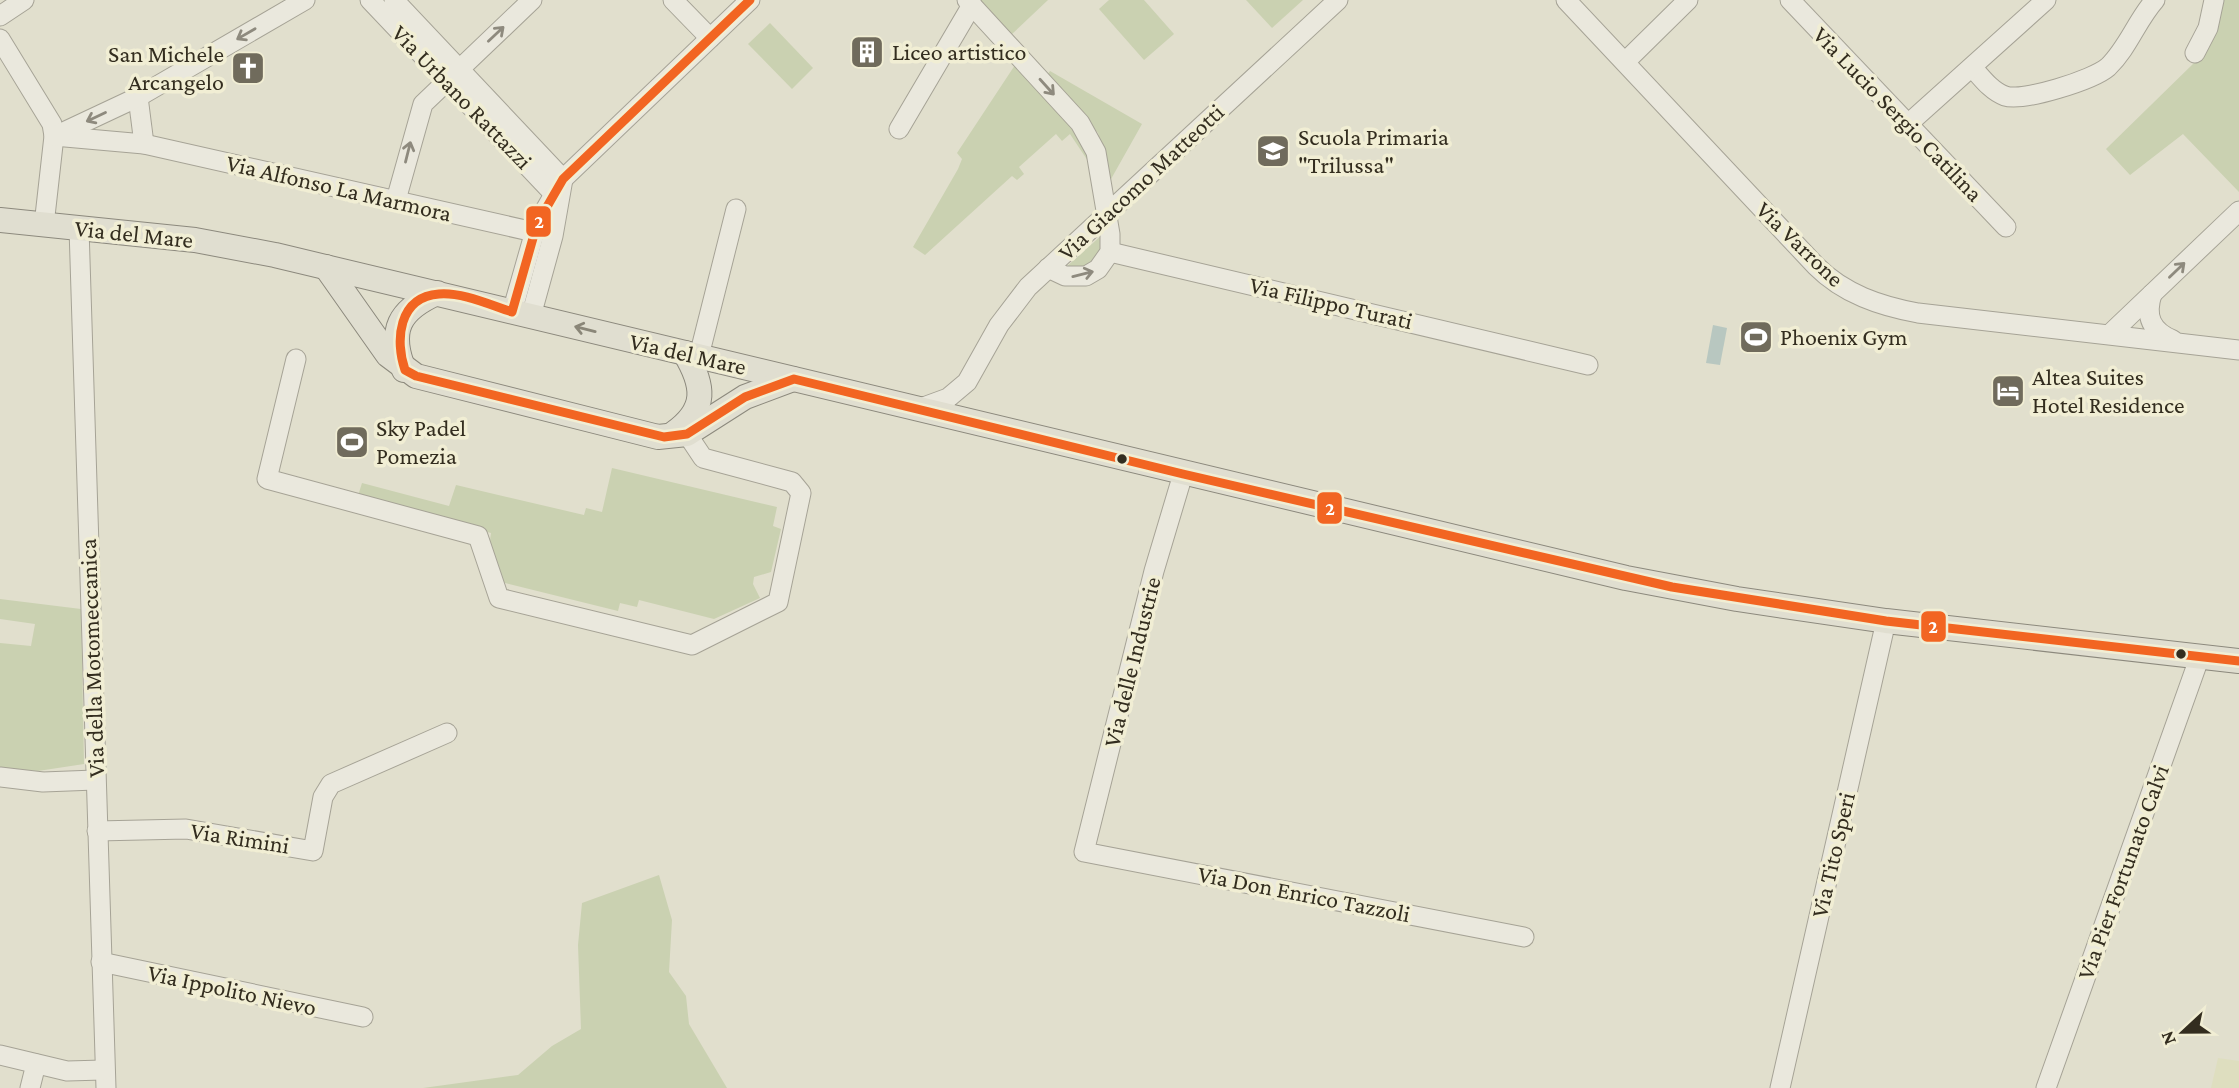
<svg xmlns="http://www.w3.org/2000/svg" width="2239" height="1088" font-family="'Crimson Pro',serif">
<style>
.farmland{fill:#dedebf}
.green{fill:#cad1b1}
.water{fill:#b8c7c0}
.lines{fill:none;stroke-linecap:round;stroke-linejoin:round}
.minor-casing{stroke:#a6a396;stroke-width:21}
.major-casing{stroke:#8c897d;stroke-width:26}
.minor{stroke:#eae8dd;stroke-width:19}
.major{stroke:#e0ded0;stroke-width:24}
.bus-1-casing{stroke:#f1eed4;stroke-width:14}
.bus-1{stroke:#f26522;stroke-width:9}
.oneway{stroke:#8e8a7e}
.oneway2{stroke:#8a8678}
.bus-dot{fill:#332d1f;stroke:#f1eed4;stroke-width:2.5}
.labels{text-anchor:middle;stroke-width:7;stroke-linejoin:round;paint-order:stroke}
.poi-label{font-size:24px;fill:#332d1f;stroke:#f1eed4;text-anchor:start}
.street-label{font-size:24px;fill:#332d1f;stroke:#f1eed4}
.line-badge{stroke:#f1eed4;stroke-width:2.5}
.badge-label{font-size:19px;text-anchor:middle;font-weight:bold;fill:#fff}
</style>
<rect width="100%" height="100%" fill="#e1dfcd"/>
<path class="farmland" d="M 2218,1058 L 2239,1061 L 2239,1088 L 2211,1088 Z"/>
<g class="green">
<path d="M 978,0 L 1048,0 L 1011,35 Z"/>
<path d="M 1109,0 L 1144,0 L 1174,34 L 1144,60 L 1099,9 Z"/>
<path d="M 1246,0 L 1303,0 L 1272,28 Z"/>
<path d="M 2217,0 L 2239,0 L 2239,192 L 2183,134 L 2130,175 L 2106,149 L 2195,62 Z"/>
<path d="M 770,23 L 813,68 L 792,89 L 748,44 Z"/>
<path d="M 1017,62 L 1084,136 L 1088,161 L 1070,134 L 1062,141 L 1056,134 L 1019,167 L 1024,174 L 1017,180 L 1012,176 L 925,255 L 913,247 L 958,169 L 962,159 L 957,153 Z"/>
<path d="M 1050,71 L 1142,124 L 1111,179 L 1098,133 L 1046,76 Z"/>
<path d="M 1103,234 L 1103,250 L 1090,267 L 1064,269 Z"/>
<path d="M 612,468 L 777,507 L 773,526 L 781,529 L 771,572 L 754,577 L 753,584 L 760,598 L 714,619 L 639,600 L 637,607 L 620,603 L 618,611 L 505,583 C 491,570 488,550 491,533 L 357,499 L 362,483 L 449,506 L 456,485 L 584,515 L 586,508 L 602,512 Z"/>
<path d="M 0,599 L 81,609 L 84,764 L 38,771 L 0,768 L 0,643 L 31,646 L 35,624 L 0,619 Z"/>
<path d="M 659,875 L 672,920 L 669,972 L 686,996 L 689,1024 L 727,1088 L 423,1088 L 518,1075 L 552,1046 L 581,1029 L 578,945 L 582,903 Z"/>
</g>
<path class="water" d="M 1713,325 L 1727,328 L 1720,365 L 1706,363 Z"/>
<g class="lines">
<g class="minor-casing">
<g id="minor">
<path d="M 370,0 L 554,194"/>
<path d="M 394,0 L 563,179 L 553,236 L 531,316"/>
<path d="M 673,0 L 710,38"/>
<path d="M 967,0 L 1080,123 L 1096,152 L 1110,234 L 1110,252 L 1098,269 L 1086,276 L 1065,276 L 1048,268"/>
<path d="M 1566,0 L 1816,266 C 1844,294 1880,306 1918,313 L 2239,350"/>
<path d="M 1790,0 L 2006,227"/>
<path d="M 0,16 L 24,0"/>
<path d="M 0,39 L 52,124 L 54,136 L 44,225"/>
<path d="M 2195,53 L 2208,28 L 2214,0"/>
<path d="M 1626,61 L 1688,0"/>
<path d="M 1972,67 C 1981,77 1991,91 2005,96 C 2023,102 2093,80 2108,67 C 2128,48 2137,20 2155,0"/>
<path d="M 138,97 L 144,144"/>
<path d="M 1908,124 L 2046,0"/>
<path d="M 899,129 L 972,5"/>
<path d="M 54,136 L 144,144 L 534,232"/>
<path d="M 55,136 L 138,97 L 305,0"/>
<path d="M 396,200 L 423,104 L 532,0"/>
<path d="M 79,228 L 106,1088"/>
<path d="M 1110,252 L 1588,365"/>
<path d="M 2152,294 C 2145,316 2151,331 2173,340"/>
<path d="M 512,312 L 537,224 L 563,179 L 750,0"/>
<path d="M 2110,334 L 2239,211"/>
<path d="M 699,356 L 736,209"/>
<path d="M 296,359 L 267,479 L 478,536 L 499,598 L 692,645 L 778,602 L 801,493 L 792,482 L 703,458 L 687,434"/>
<path d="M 918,409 L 948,398 L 967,382 L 999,325 L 1028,287 L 1338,0"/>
<path d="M 1183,474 L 1154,571 L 1084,852 L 1524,937"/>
<path d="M 0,777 L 43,782 L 95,780"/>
<path d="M 97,831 L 186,829 L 313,851 L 323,797 L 331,784 L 447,733"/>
<path d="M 101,962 L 363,1017"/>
<path d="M 0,1055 L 67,1071 L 103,1070"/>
<path d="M 30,1088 L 36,1064"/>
<path d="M 1780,1088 L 1886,621"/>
<path d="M 2046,1088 L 2200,656"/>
</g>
</g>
<g class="major-casing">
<g id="major">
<path d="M 0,220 L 195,240 L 275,255 L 1626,578 L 1737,599 L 1886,621 L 2239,661"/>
<path d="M 326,267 L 388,355 L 416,376 L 658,437 L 687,434 L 745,397 L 793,379"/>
<path d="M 404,370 C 388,330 399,310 437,293"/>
<path d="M 674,433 C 708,409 704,385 685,353"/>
</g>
</g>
<use href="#minor" class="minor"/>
<use href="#major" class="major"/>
<g class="bus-1-casing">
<path id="bus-1" d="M 750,0 L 563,179 L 537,224 L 512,312 C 490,305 462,292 439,294 C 398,297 395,341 405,370 L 416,376 L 664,437 L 687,434 L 745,397 L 794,379 L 1183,474 L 1672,587 L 1886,621 L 2239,661"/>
</g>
<use href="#bus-1" class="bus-1"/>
</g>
<defs><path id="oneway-shaft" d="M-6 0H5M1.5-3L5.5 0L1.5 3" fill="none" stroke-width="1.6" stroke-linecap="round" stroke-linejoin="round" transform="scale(1.75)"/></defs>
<g class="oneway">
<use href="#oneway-shaft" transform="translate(246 34) rotate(150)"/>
<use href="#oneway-shaft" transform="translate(496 34) rotate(-43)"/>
<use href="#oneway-shaft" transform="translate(1047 87) rotate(48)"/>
<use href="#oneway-shaft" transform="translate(96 117) rotate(155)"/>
<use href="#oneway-shaft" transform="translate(408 152) rotate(-76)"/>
<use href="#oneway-shaft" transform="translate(2177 270) rotate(-44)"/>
<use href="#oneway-shaft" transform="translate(1083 274) rotate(-14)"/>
</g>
<use class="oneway2" href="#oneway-shaft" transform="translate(585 329) rotate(-166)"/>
<defs>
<g id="building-square" transform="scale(1.75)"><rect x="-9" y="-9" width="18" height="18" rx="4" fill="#706b5c" stroke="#f1eed4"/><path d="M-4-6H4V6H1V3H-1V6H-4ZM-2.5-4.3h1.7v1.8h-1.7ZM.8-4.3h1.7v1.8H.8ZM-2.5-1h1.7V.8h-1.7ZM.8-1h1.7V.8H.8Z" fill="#fff"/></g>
<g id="church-square" transform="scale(1.75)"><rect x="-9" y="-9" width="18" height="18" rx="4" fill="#706b5c" stroke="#f1eed4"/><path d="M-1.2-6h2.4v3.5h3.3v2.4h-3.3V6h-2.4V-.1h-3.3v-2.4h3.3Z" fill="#fff"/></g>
<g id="school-square" transform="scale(1.75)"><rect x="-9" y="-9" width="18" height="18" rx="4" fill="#706b5c" stroke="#f1eed4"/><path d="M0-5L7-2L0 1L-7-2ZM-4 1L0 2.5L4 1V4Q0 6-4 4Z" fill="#fff"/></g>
<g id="stadium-square" transform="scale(1.75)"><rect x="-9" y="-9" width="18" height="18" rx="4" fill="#706b5c" stroke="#f1eed4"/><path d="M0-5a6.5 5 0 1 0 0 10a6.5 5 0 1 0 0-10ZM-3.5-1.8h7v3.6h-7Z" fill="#fff"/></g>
<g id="hotel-square" transform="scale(1.75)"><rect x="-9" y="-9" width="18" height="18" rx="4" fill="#706b5c" stroke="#f1eed4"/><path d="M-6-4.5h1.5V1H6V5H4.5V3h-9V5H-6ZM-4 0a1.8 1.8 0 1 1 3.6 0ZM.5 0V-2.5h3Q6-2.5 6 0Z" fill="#fff"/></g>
</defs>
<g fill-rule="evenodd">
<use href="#building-square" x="867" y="52"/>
<use href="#church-square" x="248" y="68"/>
<use href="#school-square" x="1273" y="151"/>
<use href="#stadium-square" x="1756" y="337"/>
<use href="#hotel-square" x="2008" y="391"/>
<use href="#stadium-square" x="352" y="442"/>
</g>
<g class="bus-dot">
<circle cx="1122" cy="459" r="6"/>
<circle cx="2181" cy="654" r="6"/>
</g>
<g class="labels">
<g class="poi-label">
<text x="892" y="60">Liceo artistico</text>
<text x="224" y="62" text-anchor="end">San Michele<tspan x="224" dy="28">Arcangelo</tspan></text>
<text x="1298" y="145">Scuola Primaria<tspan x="1298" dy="28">"Trilussa"</tspan></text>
<text x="1780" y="345">Phoenix Gym</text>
<text x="2032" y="385">Altea Suites<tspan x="2032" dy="28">Hotel Residence</tspan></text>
<text x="376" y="436">Sky Padel<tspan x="376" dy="28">Pomezia</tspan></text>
</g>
<g class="street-label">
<text transform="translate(462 97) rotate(46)" y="8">Via Urbano Rattazzi</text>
<text transform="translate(1898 114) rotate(46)" y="8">Via Lucio Sergio Catilina</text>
<text transform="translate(1141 182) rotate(-43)" y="8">Via Giacomo Matteotti</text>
<text transform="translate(339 188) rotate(13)" y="8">Via Alfonso La Marmora</text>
<text transform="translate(134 234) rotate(6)" y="8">Via del Mare</text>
<text transform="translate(1800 244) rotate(44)" y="8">Via Varrone</text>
<text transform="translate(1331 303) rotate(13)" y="8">Via Filippo Turati</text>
<text transform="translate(688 354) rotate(13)" y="8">Via del Mare</text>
<text transform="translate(92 658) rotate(-92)" y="8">Via della Motomeccanica</text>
<text transform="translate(1132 662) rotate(-76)" y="8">Via delle Industrie</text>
<text transform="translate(240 838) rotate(9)" y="8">Via Rimini</text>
<text transform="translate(1833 855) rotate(-77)" y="8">Via Tito Speri</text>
<text transform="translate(2123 872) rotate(-70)" y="8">Via Pier Fortunato Calvi</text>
<text transform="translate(1304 894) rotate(11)" y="8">Via Don Enrico Tazzoli</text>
<text transform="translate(232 990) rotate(12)" y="8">Via Ippolito Nievo</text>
</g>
</g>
<g class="line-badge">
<rect x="525" y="205" width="27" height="33" rx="7" fill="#f26522"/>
<rect x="1316" y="491" width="27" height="34" rx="7" fill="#f26522"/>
<rect x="1920" y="610" width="27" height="33" rx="7" fill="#f26522"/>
</g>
<g class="badge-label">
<text x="539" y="228">2</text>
<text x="1330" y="515">2</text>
<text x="1933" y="633">2</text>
</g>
<g transform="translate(2183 1032) rotate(248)" stroke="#f1eed4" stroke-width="5" paint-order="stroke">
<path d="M0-5L12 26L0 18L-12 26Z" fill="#332d1f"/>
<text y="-10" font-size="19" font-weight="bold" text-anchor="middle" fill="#332d1f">N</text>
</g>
</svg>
